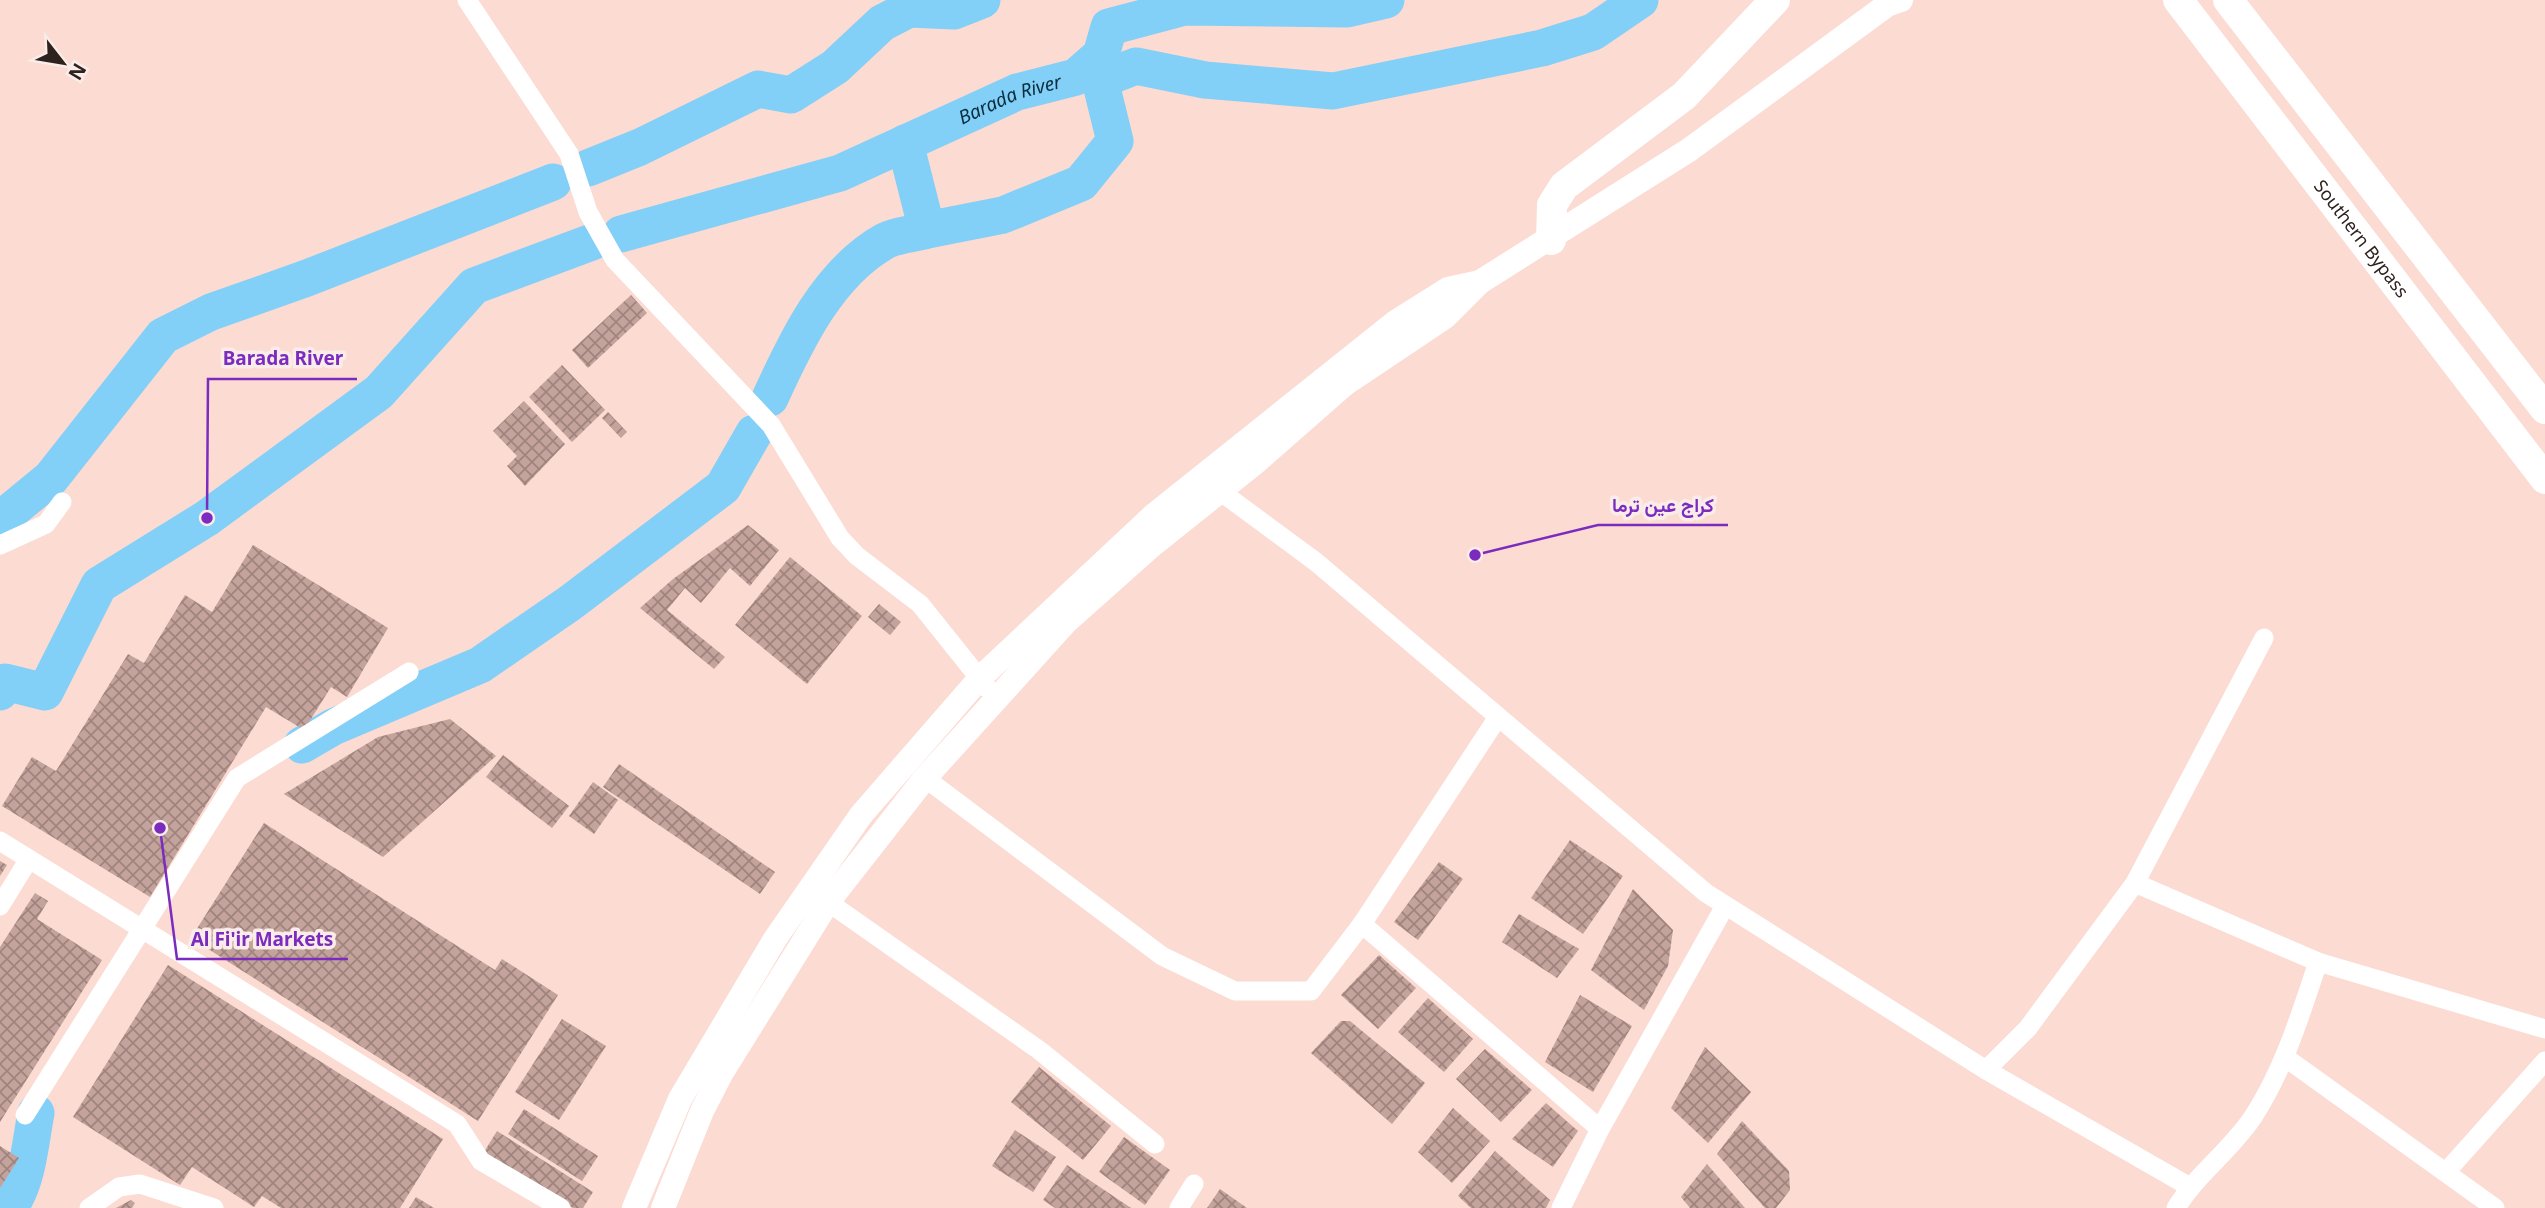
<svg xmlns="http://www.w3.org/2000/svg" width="2545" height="1208" font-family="'Noto Sans',Vazirmatn,sans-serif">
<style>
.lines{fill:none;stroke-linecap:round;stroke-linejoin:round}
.river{stroke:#82cff7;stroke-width:37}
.building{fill:url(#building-cross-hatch)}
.minor{stroke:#fff;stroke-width:19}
.major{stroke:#fff;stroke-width:24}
.highway{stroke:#fff;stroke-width:30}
.labels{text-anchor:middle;stroke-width:7;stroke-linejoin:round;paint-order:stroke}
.street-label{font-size:18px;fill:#2e221f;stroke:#faede9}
.water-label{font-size:19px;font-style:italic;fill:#0a2e3e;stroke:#faede9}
.leader{fill:none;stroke:#7b2cbf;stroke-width:2.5}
.callout-dot{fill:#7b2cbf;stroke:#faede9;stroke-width:2.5}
.callout-label{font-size:19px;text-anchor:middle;font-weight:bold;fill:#7b2cbf;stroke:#faede9;stroke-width:7;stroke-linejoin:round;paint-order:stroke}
</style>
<defs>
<pattern id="building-cross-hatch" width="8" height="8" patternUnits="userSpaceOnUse" patternTransform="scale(1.75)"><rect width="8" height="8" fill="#c3a39b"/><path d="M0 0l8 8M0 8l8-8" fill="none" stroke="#9f847e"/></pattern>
</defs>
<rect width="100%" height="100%" fill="#fbdbd2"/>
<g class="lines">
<g class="river">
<path d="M 905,143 L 927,230 L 1003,215 L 1081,183 L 1115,141 L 1100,80 L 1136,66 L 1205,80 L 1333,91 L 1542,48 L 1593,32 L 1640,0"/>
<path d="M 588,168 L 640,147 L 758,89 L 791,95 L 835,67 L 882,23 L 909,9 L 954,11 L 982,0"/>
<path id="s1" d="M 621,234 L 840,173 L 1017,92 L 1076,77 L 1101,55 L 1109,27 L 1184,7 L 1347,9 L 1386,0"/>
<path d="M 770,398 C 796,341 828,273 885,241 C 896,235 914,234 927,230"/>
<path d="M 0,520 L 51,478 L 163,336 L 211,312 L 307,278 L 553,182"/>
<path d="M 0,692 L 5,682 L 45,692 L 99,585 L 207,518 L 379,392 L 474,286 L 592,242"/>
<path d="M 302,745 L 333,727 L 480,665 L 570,603 L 723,487 L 754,433"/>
<path d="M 9,1208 C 28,1183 30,1144 36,1113"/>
</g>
</g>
<g class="building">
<path d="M 631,295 L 647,313 L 588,368 L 572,350 Z"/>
<path d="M 562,365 L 605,410 L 572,442 L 529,397 Z"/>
<path d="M 524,401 L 565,444 L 525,486 L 507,466 L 517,456 L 493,431 Z"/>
<path d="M 608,412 L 627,432 L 621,438 L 602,418 Z"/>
<path d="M 748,525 L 779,550 L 750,586 L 730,568 L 701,603 L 685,588 L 667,610 L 725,657 L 714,669 L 640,608 L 673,579 Z"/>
<path d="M 253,545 L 388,628 L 347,697 L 331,687 L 304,730 L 266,707 L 150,897 L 2,806 L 32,757 L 56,771 L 128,654 L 144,663 L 185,595 L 212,612 Z"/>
<path d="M 790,557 L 862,616 L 807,684 L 735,625 Z"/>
<path d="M 879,604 L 901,622 L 890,635 L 868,617 Z"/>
<path d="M 450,719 L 496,756 L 383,857 L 284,794 L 378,737 Z"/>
<path d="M 503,755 L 569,806 L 552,828 L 486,777 Z"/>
<path d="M 619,764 L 775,872 L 760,894 L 603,787 Z"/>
<path d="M 593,782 L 618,800 L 594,834 L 569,816 Z"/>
<path d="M 264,823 L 495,970 L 502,959 L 558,995 L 478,1121 L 191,938 Z"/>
<path d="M 1570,840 L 1623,876 L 1583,934 L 1531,898 Z"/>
<path d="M 0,861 L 7,865 L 0,876 Z"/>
<path d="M 1439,862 L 1463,879 L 1418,940 L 1394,922 Z"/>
<path d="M 1633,889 L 1673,930 L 1668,966 L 1644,1010 L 1591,970 Z"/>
<path d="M 35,893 L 48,901 L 37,919 L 102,960 L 0,1122 L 0,947 Z"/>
<path d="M 1519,914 L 1579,949 L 1557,978 L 1502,942 Z"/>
<path d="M 1379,955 L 1416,988 L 1378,1029 L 1341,995 Z"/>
<path d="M 168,965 L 443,1139 L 400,1208 L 281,1208 L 262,1196 L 254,1207 L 192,1167 L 180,1185 L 73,1117 Z"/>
<path d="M 1580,995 L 1632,1026 L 1593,1092 L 1545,1062 Z"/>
<path d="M 1428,998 L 1473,1039 L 1444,1072 L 1398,1032 Z"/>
<path d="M 562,1019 L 606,1046 L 559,1120 L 515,1092 Z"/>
<path d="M 1341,1021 L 1350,1021 L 1425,1083 L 1392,1124 L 1311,1053 Z"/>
<path d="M 1705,1047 L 1751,1092 L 1708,1143 L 1671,1108 Z"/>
<path d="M 1485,1049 L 1532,1090 L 1501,1122 L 1456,1079 Z"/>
<path d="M 1039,1067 L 1111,1126 L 1083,1160 L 1011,1102 Z"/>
<path d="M 1546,1103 L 1578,1131 L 1553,1167 L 1512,1139 Z"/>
<path d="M 1453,1108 L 1490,1141 L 1452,1183 L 1418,1152 Z"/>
<path d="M 524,1109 L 598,1156 L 582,1181 L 508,1134 Z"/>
<path d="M 1742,1121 L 1789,1171 L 1790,1190 L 1776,1208 L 1765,1208 L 1717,1154 Z"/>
<path d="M 1015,1130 L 1056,1157 L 1033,1192 L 992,1166 Z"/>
<path d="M 497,1131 L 593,1192 L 583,1208 L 573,1208 L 484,1152 Z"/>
<path d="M 1124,1137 L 1170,1170 L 1145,1205 L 1099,1172 Z"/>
<path d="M 0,1146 L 19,1158 L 0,1188 Z"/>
<path d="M 1495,1151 L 1550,1200 L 1546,1208 L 1471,1208 L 1458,1196 Z"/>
<path d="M 1707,1164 L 1745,1208 L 1690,1208 L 1681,1197 Z"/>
<path d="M 1067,1165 L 1131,1208 L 1055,1208 L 1043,1200 Z"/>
<path d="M 1220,1189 L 1247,1208 L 1207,1208 Z"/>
<path d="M 416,1197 L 434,1208 L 409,1208 Z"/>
<path d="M 131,1200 L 135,1203 L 132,1208 L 116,1208 Z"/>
</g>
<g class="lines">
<g class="minor">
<path d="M 467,0 L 569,154 L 588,212 L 615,260 L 771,425 L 840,538 L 857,556 L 920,604 L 988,689"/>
<path d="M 1209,483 L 1316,562 L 1706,893 L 1986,1070 L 2190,1187"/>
<path d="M 0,545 L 46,524 L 62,502"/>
<path d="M 1498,717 L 1362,924 L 1600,1129"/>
<path d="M 925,778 L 1162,956 L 1235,991 L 1311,991 L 1362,924"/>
<path d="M 0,841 L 457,1124 L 481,1161 L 561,1208"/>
<path d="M 2135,883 L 2318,962 L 2545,1029"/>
<path d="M 828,902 L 1039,1050 L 1155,1144"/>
<path d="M 0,906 L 29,859"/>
<path d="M 2286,1058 L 2495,1208"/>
<path d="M 1986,1070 L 2028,1028 L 2135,883 L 2264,638"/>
<path d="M 25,1115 L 237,778 L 409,672"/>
<path d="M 2446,1172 L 2545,1061"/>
<path d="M 89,1208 L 119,1187 L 140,1184 L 214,1208"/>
<path d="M 1179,1208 L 1194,1184"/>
<path d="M 1561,1208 L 1600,1129 L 1725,906"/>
<path d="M 2176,1208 C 2197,1174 2231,1150 2253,1117 C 2284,1069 2300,1016 2318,962"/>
</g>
<g class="major">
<path d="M 634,1208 L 680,1099 L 775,939 L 861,815 L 980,678 L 1155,514 L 1394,323 L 1448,289 L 1480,282"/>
<path d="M 663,1208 L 702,1111 L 721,1074 L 828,902 L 925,778 L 1066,622 L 1149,548 L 1255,463 L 1345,384 L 1445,317 L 1480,282 L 1689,150 L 1887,5 L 1901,0"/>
</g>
<g class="highway">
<path id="s2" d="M 2178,0 L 2545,479"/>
<path d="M 2228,0 L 2545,409"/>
<path d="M 1551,240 L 1552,205 L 1564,186 L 1684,96 L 1775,0"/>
</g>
</g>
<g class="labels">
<g class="street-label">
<text dy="6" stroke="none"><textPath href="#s2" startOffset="301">Southern Bypass</textPath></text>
</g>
<g class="water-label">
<text dy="7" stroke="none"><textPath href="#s1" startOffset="413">Barada River</textPath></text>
</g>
</g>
<path class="leader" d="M207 518L208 379H357M1475 555L1598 525H1728M160 828L177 959H348"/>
<g class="callout-dot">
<circle cx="207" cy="518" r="7"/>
<circle cx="1475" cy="555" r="7"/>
<circle cx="160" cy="828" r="7"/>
</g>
<g class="callout-label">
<text x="283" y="365">Barada River</text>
<text x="1663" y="512">كراج عين ترما</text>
<text x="262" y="946">Al Fi'ir Markets</text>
</g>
<g transform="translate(63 63) rotate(121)" stroke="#faede9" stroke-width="5" paint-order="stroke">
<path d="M0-5L12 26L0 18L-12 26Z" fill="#2e221f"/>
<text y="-10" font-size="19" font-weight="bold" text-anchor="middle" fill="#2e221f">N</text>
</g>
</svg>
